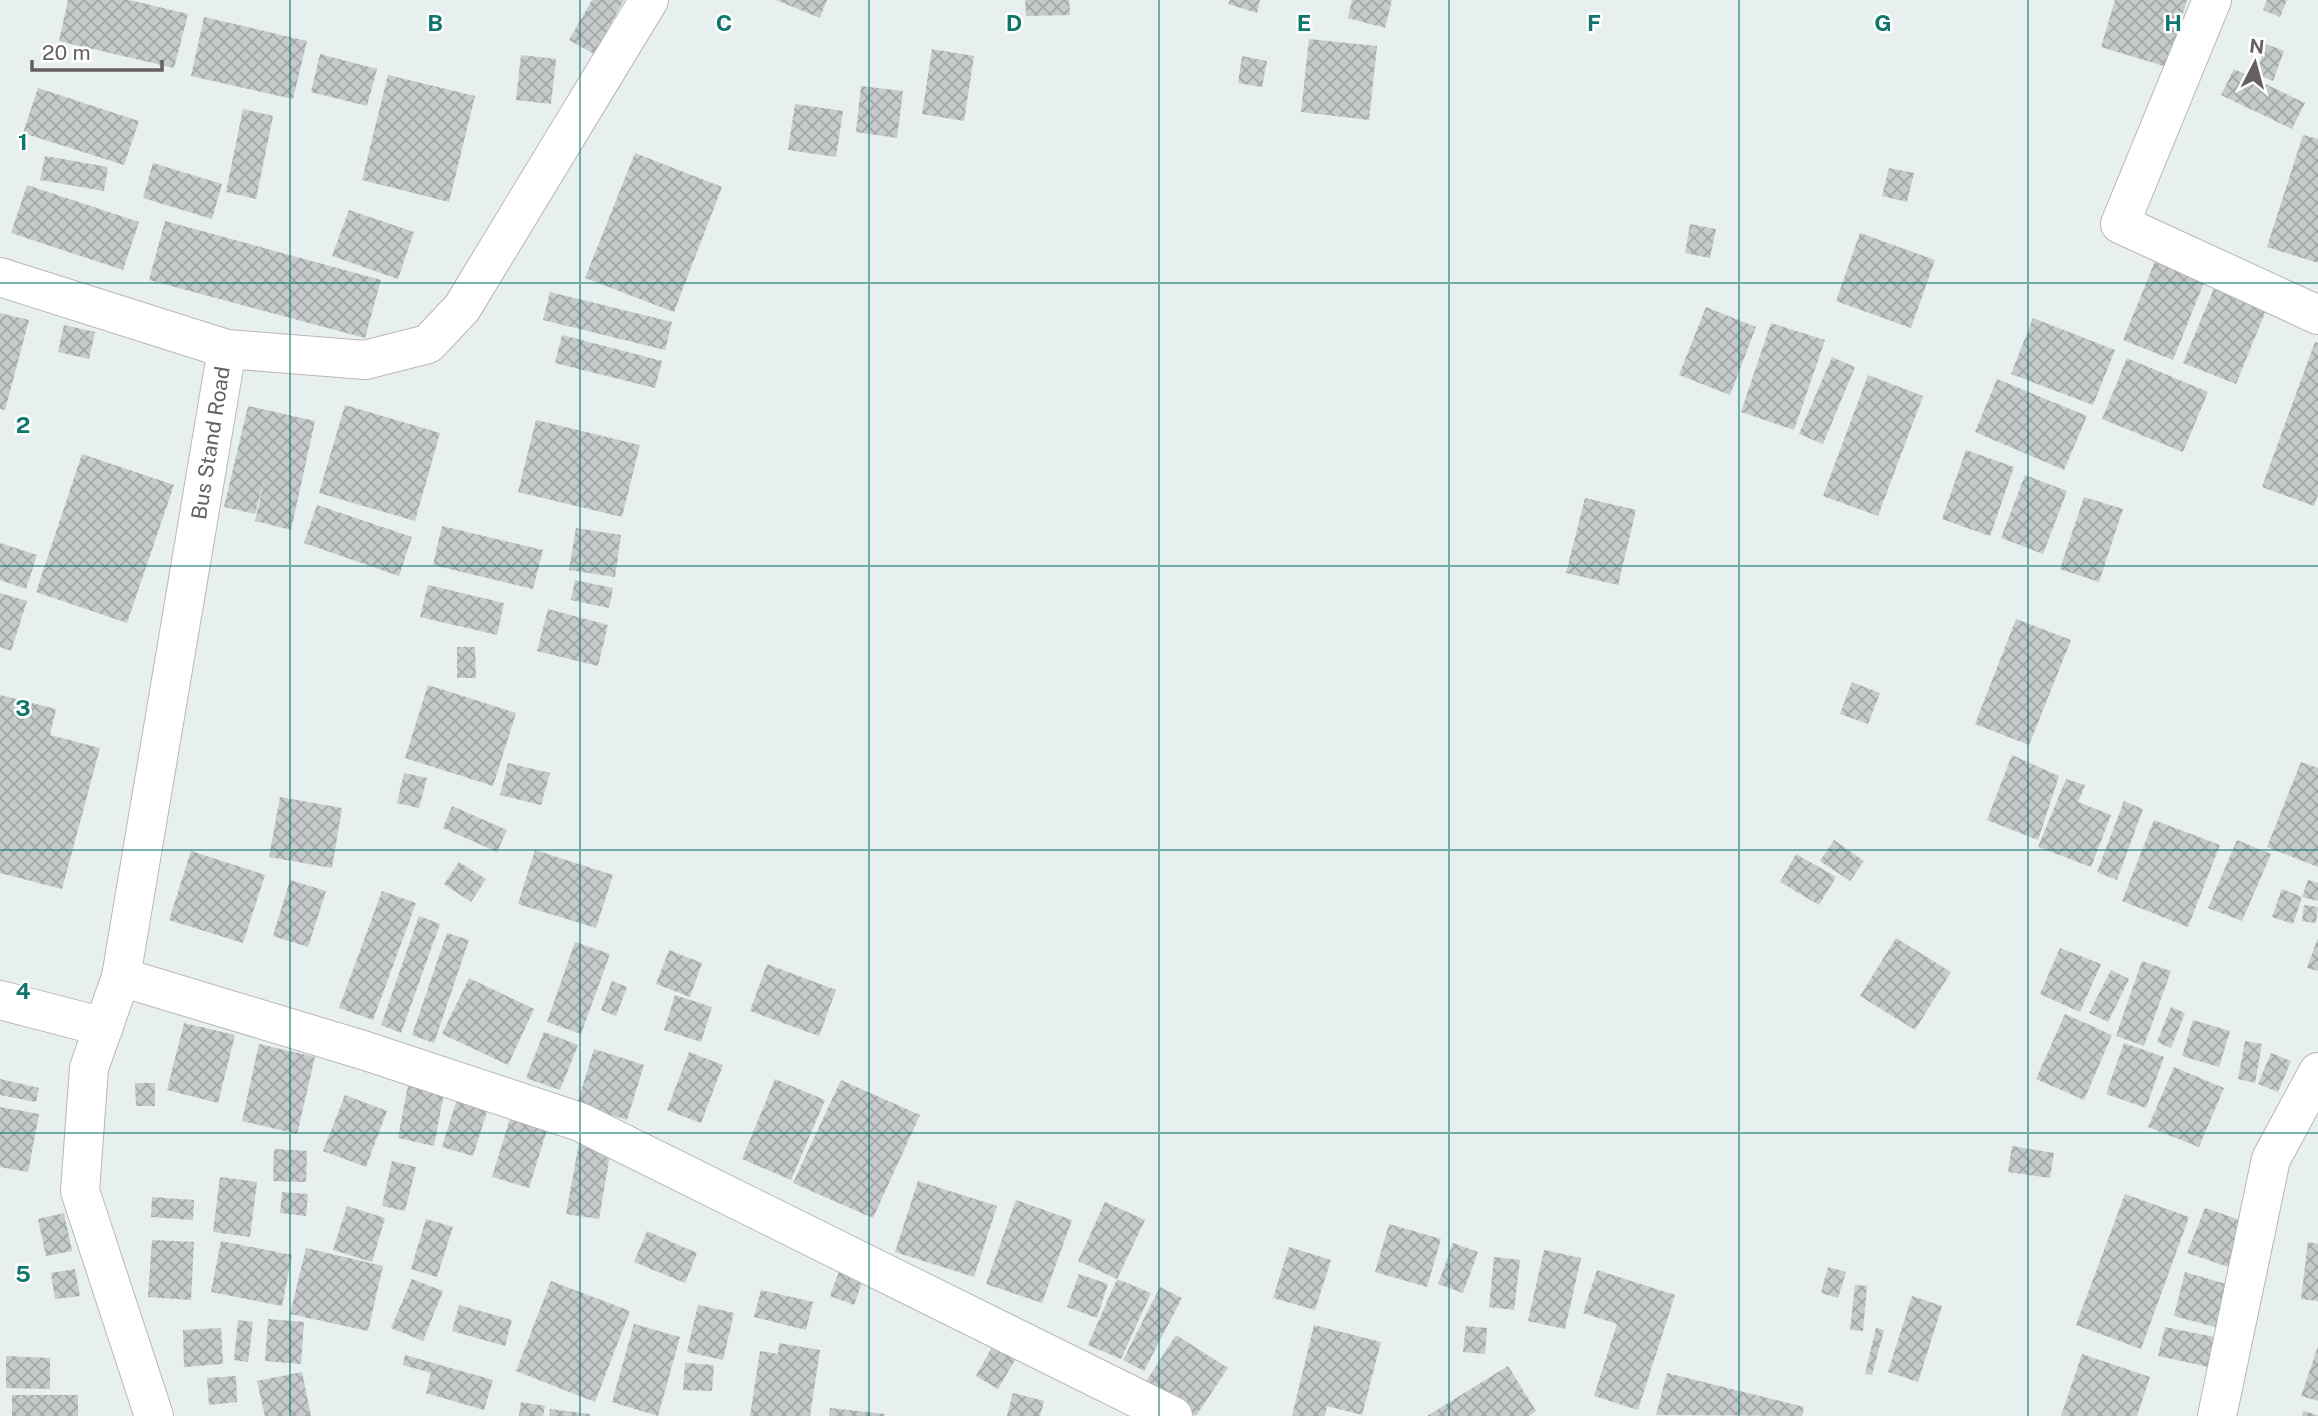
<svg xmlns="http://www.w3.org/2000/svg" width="2318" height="1416" font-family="'Public Sans',sans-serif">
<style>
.building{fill:url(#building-cross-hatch)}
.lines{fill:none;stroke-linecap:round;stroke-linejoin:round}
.street-casing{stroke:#bab4b5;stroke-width:40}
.secondary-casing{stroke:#bdb6b7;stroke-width:40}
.street{stroke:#fff;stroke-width:38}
.secondary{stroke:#fff;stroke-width:38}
.grid{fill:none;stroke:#0f766e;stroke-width:2;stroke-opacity:0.55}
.labels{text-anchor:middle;stroke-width:5;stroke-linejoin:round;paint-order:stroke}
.street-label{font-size:21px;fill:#665f60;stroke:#fff}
.grid-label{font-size:23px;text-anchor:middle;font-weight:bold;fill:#0f766e;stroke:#fff;stroke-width:5;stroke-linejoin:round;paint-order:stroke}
</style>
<defs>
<pattern id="building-cross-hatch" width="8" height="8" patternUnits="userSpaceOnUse" patternTransform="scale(1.75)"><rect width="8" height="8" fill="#c4cbca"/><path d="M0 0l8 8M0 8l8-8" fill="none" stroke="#a3a8a7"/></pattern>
</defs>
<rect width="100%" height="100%" fill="#e7efef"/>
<g class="building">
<path d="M 68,0 L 129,0 L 188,14 L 174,68 L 59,41 Z"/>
<path d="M 592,0 L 624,0 L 594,54 L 569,40 Z"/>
<path d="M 776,0 L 827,0 L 820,18 Z"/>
<path d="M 1025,0 L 1069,0 L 1070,15 L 1026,16 Z"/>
<path d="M 1230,0 L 1260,0 L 1257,13 L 1228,4 Z"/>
<path d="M 1352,0 L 1392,0 L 1385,28 L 1348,18 Z"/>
<path d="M 2115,0 L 2187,0 L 2167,67 L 2101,47 Z"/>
<path d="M 2267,0 L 2287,0 L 2280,17 L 2263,10 Z"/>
<path d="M 204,17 L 307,41 L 293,99 L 191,76 Z"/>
<path d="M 1309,39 L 1377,46 L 1369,120 L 1301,112 Z"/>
<path d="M 2266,44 L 2284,51 L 2273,81 L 2256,74 Z"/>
<path d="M 932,49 L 974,56 L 964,121 L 922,114 Z"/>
<path d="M 320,54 L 377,69 L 367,106 L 311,92 Z"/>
<path d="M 521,55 L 556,59 L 551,104 L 516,100 Z"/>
<path d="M 1242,56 L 1267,61 L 1262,87 L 1238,83 Z"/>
<path d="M 2234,69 L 2305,103 L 2292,129 L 2221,95 Z"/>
<path d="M 388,75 L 475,96 L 449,202 L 362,180 Z"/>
<path d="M 861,86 L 903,91 L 897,138 L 856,132 Z"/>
<path d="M 38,88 L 139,121 L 124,165 L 23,133 Z"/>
<path d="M 795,104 L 843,111 L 836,157 L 788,150 Z"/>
<path d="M 243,109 L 273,116 L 256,199 L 226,192 Z"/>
<path d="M 2303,135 L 2318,139 L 2318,263 L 2267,247 Z"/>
<path d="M 635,153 L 722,187 L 674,312 L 585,278 Z"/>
<path d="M 45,156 L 108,167 L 104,191 L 40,180 Z"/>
<path d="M 153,163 L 222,184 L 212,219 L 143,198 Z"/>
<path d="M 1889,168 L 1914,173 L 1907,202 L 1882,196 Z"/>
<path d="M 27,185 L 139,222 L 123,270 L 11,233 Z"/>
<path d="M 349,210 L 414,232 L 398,279 L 332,256 Z"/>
<path d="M 165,221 L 381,280 L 365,338 L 149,280 Z"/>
<path d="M 1690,224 L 1716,229 L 1710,258 L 1685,253 Z"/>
<path d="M 1860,233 L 1935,260 L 1911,328 L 1836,301 Z"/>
<path d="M 2155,261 L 2205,280 L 2173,360 L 2123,340 Z"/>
<path d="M 2217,281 L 2269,303 L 2236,384 L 2183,363 Z"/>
<path d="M 550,292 L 672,322 L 665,350 L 543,320 Z"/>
<path d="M 1706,307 L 1756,327 L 1730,395 L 1679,375 Z"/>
<path d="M 0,313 L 29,320 L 5,410 L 0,409 Z"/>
<path d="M 2033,318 L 2115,350 L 2093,405 L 2011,374 Z"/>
<path d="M 1771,323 L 1825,340 L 1794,430 L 1741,412 Z"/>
<path d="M 64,325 L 95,332 L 89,359 L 58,352 Z"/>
<path d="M 562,335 L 662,361 L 655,388 L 555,363 Z"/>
<path d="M 2315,342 L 2318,343 L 2318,495 L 2314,506 L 2262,487 Z"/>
<path d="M 1832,357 L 1855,367 L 1823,444 L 1799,434 Z"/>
<path d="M 2127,358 L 2208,392 L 2183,452 L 2102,419 Z"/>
<path d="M 1868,375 L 1923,396 L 1878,516 L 1823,496 Z"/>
<path d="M 1997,379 L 2087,416 L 2064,470 L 1975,432 Z"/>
<path d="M 345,405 L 440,433 L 415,521 L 319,493 Z"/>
<path d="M 248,406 L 315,421 L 291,530 L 255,521 L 265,477 L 255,514 L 224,507 Z"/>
<path d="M 536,420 L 640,445 L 622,517 L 518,492 Z"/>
<path d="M 1966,450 L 2014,467 L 1990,536 L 1942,519 Z"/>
<path d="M 82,454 L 174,485 L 127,623 L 36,592 Z"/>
<path d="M 2025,475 L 2067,491 L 2043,554 L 2001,538 Z"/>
<path d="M 2084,497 L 2123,509 L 2099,582 L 2060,569 Z"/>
<path d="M 1585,498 L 1636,510 L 1618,585 L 1566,573 Z"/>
<path d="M 317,505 L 412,537 L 399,576 L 304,543 Z"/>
<path d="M 442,526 L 543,550 L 533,589 L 433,565 Z"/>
<path d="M 576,528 L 621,535 L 615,577 L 569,570 Z"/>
<path d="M 0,543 L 37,555 L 26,589 L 0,580 Z"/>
<path d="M 575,580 L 613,588 L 609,608 L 571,600 Z"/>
<path d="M 428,585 L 504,603 L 497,635 L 420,617 Z"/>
<path d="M 0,593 L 27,601 L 11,651 L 0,647 Z"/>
<path d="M 548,609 L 608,625 L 598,666 L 537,651 Z"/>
<path d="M 2016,619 L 2071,640 L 2029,745 L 1975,724 Z"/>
<path d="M 457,647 L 475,647 L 476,678 L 457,678 Z"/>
<path d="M 1852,682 L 1880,693 L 1868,724 L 1840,714 Z"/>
<path d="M 428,685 L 516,713 L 493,786 L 405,758 Z"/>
<path d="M 0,695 L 56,709 L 50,735 L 100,748 L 62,889 L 0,873 Z"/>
<path d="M 2012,755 L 2059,776 L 2038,840 L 1987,820 Z"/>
<path d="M 2301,762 L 2318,768 L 2318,867 L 2267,847 Z"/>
<path d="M 508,763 L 550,773 L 541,805 L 500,795 Z"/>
<path d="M 404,773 L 427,778 L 419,808 L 397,803 Z"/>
<path d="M 2066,779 L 2085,785 L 2078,802 L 2111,815 L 2091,867 L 2038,847 Z"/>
<path d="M 280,797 L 342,808 L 332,868 L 269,857 Z"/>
<path d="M 2124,801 L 2143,809 L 2117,880 L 2097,872 Z"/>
<path d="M 452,806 L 507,830 L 497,852 L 443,828 Z"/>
<path d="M 2154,820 L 2220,845 L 2188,927 L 2122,901 Z"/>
<path d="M 1834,840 L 1864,861 L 1850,881 L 1820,861 Z"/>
<path d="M 2237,840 L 2271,854 L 2242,921 L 2208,908 Z"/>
<path d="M 535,850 L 613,875 L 596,928 L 518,904 Z"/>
<path d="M 191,851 L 265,875 L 243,943 L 169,920 Z"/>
<path d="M 1796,854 L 1836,877 L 1819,905 L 1780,882 Z"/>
<path d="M 459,862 L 486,879 L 471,902 L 444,884 Z"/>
<path d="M 290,880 L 326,891 L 308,947 L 273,936 Z"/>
<path d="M 2308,880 L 2318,883 L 2318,901 L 2302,897 Z"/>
<path d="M 2282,889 L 2302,897 L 2293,924 L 2272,917 Z"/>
<path d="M 382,891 L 416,903 L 373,1020 L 339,1008 Z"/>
<path d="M 2304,905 L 2318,907 L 2316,923 L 2302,921 Z"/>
<path d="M 419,916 L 440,924 L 401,1033 L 381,1025 Z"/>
<path d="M 447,933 L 469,940 L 434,1043 L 412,1035 Z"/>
<path d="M 1896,938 L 1951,972 L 1915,1030 L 1860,996 Z"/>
<path d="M 2318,938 L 2318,971 L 2307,968 Z"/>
<path d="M 575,942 L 610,954 L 581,1034 L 547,1022 Z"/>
<path d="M 2060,948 L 2101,964 L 2080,1012 L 2040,994 Z"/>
<path d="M 669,950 L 702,963 L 690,997 L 656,984 Z"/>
<path d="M 2142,961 L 2171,971 L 2144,1046 L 2116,1036 Z"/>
<path d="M 767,964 L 836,990 L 819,1036 L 750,1011 Z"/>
<path d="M 2111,970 L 2129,979 L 2108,1022 L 2089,1013 Z"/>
<path d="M 469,978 L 534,1009 L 508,1065 L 442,1034 Z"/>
<path d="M 612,981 L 627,987 L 616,1016 L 601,1010 Z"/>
<path d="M 675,995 L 712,1007 L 701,1042 L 664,1030 Z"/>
<path d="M 2171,1007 L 2185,1013 L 2171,1048 L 2157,1042 Z"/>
<path d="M 2065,1014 L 2112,1035 L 2084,1100 L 2036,1079 Z"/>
<path d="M 2193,1020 L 2230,1031 L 2219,1067 L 2182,1056 Z"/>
<path d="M 184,1023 L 235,1035 L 218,1103 L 167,1090 Z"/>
<path d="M 544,1032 L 578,1045 L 560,1090 L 526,1078 Z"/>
<path d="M 2245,1041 L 2262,1044 L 2255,1083 L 2238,1079 Z"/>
<path d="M 2124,1043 L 2164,1057 L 2146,1108 L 2106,1094 Z"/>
<path d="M 259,1044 L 315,1057 L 297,1134 L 242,1121 Z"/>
<path d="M 594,1049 L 644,1065 L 627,1120 L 577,1104 Z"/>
<path d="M 689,1052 L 723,1065 L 701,1123 L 667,1110 Z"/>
<path d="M 2271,1053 L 2291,1061 L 2278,1092 L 2258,1084 Z"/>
<path d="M 2174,1067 L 2224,1088 L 2199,1147 L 2148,1127 Z"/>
<path d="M 0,1079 L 39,1088 L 36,1102 L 0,1095 Z"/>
<path d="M 775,1079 L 825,1100 L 791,1180 L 742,1159 Z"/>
<path d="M 409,1080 L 445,1087 L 434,1146 L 398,1138 Z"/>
<path d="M 841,1080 L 920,1115 L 873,1218 L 793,1183 Z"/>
<path d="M 135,1083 L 155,1083 L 155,1106 L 136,1106 Z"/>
<path d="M 345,1095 L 387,1111 L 366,1167 L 323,1151 Z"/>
<path d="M 458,1096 L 489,1105 L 473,1156 L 442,1147 Z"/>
<path d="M 0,1107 L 39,1114 L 28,1172 L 0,1167 Z"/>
<path d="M 512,1112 L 549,1123 L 529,1188 L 492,1177 Z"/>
<path d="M 579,1143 L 611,1148 L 599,1219 L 566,1214 Z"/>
<path d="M 2012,1146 L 2054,1153 L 2050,1178 L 2008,1172 Z"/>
<path d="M 274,1149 L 307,1151 L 306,1182 L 273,1181 Z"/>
<path d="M 392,1161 L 416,1167 L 405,1211 L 382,1206 Z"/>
<path d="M 220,1177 L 257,1182 L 250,1237 L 213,1232 Z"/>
<path d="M 918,1181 L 997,1206 L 974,1277 L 895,1252 Z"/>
<path d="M 282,1192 L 308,1194 L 306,1216 L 280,1213 Z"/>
<path d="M 2125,1194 L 2189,1217 L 2141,1349 L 2076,1325 Z"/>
<path d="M 152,1197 L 194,1200 L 193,1220 L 151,1217 Z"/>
<path d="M 1016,1200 L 1072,1220 L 1042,1303 L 986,1284 Z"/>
<path d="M 1105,1202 L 1145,1220 L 1117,1279 L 1151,1293 L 1121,1359 L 1088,1345 L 1117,1279 L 1078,1261 Z"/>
<path d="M 347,1206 L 385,1218 L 372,1262 L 333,1250 Z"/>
<path d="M 2205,1208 L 2246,1222 L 2237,1270 L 2187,1253 Z"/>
<path d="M 64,1213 L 72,1251 L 46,1256 L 38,1219 Z"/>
<path d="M 426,1219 L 453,1227 L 437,1277 L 411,1269 Z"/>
<path d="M 1389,1224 L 1441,1239 L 1427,1287 L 1375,1272 Z"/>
<path d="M 647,1231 L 697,1253 L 685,1283 L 634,1262 Z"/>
<path d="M 152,1240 L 194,1242 L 191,1300 L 148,1297 Z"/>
<path d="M 221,1241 L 292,1255 L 282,1306 L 211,1292 Z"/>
<path d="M 2308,1242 L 2318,1244 L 2318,1301 L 2301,1299 Z"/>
<path d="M 1453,1243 L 1478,1252 L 1463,1293 L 1438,1284 Z"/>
<path d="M 1289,1247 L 1331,1260 L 1315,1310 L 1273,1298 Z"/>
<path d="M 306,1248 L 383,1266 L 368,1331 L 290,1314 Z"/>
<path d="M 1544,1250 L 1581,1258 L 1565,1329 L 1528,1321 Z"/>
<path d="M 1494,1257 L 1520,1260 L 1514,1310 L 1489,1307 Z"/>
<path d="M 842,1263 L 866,1272 L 854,1305 L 830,1296 Z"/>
<path d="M 1828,1267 L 1846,1272 L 1838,1298 L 1821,1293 Z"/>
<path d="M 75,1269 L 80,1296 L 55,1299 L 51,1273 Z"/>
<path d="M 1597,1270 L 1675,1295 L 1638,1410 L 1594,1396 L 1617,1324 L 1583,1313 Z"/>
<path d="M 2185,1272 L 2236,1287 L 2226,1330 L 2174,1316 Z"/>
<path d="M 1079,1274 L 1108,1284 L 1097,1318 L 1067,1307 Z"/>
<path d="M 412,1279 L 443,1291 L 423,1341 L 391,1328 Z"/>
<path d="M 551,1281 L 630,1311 L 595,1402 L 516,1371 Z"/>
<path d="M 1855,1285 L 1867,1286 L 1863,1331 L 1850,1330 Z"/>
<path d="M 1160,1287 L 1182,1298 L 1144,1371 L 1123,1360 Z"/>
<path d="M 761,1290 L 813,1302 L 806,1330 L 754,1317 Z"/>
<path d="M 1912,1296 L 1942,1306 L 1918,1382 L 1888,1372 Z"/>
<path d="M 459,1305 L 512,1320 L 505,1346 L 452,1331 Z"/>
<path d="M 698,1305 L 734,1313 L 723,1360 L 687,1352 Z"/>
<path d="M 268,1319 L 304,1322 L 301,1364 L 265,1361 Z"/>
<path d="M 238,1320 L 253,1322 L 248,1362 L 234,1360 Z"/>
<path d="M 634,1324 L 680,1337 L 658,1416 L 612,1402 Z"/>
<path d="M 1314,1325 L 1381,1342 L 1362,1415 L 1327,1406 L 1325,1416 L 1292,1416 Z"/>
<path d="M 1466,1326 L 1487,1328 L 1485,1354 L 1463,1352 Z"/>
<path d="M 2165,1327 L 2224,1339 L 2218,1369 L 2158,1356 Z"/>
<path d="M 221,1328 L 223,1364 L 184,1367 L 183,1330 Z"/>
<path d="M 1876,1328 L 1884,1330 L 1872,1375 L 1865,1374 Z"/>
<path d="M 1176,1335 L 1228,1368 L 1196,1416 L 1145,1383 Z"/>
<path d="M 779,1343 L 820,1350 L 810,1416 L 750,1416 L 760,1351 L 778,1354 Z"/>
<path d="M 2318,1346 L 2318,1401 L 2301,1396 Z"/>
<path d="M 992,1347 L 1015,1360 L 998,1389 L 976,1376 Z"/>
<path d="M 2082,1354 L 2150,1377 L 2137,1416 L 2061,1416 Z"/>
<path d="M 405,1355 L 493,1380 L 484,1410 L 426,1393 L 431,1373 L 403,1365 Z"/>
<path d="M 6,1356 L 50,1358 L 50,1389 L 6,1388 Z"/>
<path d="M 685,1363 L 714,1365 L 712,1391 L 683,1390 Z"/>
<path d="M 1508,1366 L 1536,1411 L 1529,1416 L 1427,1416 Z"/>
<path d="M 302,1372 L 311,1416 L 265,1416 L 257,1381 Z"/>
<path d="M 1667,1373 L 1804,1407 L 1802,1416 L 1656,1415 Z"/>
<path d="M 236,1376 L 237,1402 L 209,1405 L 207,1378 Z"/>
<path d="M 1013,1393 L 1044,1401 L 1040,1416 L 1007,1416 Z"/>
<rect x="12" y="1395" width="66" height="21"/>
<path d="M 521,1402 L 545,1406 L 543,1416 L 519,1416 Z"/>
<path d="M 830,1408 L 885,1414 L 884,1416 L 829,1416 Z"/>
<path d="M 550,1409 L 590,1414 L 590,1416 L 549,1416 Z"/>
<path d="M 2303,1411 L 2318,1415 L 2318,1416 L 2302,1416 Z"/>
</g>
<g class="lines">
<g class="street-casing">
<g id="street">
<path d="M 2212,0 L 2120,224 L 2318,315"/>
<path d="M 0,1000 L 104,1027"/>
<path d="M 2217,1416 L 2271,1159 L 2318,1072"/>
</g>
</g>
<g class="secondary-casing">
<g id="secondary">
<path d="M 0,277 L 227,349"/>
<path d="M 121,977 L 366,1051 L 580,1122 L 1173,1416"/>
<path d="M 154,1416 L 80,1191 L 89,1068 L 121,977 L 227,349 L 365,360 L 428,344 L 462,308 L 649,0"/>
</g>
</g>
<use href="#street" class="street"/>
<use href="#secondary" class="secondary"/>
</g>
<path class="grid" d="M 290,0 L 290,1416M 580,0 L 580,1416M 869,0 L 869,1416M 1159,0 L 1159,1416M 1449,0 L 1449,1416M 1739,0 L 1739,1416M 2028,0 L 2028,1416M 0,283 L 2318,283M 0,566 L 2318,566M 0,850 L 2318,850M 0,1133 L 2318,1133"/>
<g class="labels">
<g class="street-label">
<text transform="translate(211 443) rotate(-81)" y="7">Bus Stand Road</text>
</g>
</g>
<g class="grid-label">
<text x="435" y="31">B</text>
<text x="724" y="31">C</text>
<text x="1014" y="31">D</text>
<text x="1304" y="31">E</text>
<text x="1594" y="31">F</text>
<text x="1883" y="31">G</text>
<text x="2173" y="31">H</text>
<text x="23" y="150">1</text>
<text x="23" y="433">2</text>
<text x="23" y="716">3</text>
<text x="23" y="999">4</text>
<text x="23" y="1282">5</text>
</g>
<g transform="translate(2255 63) rotate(6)" stroke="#ffffff" stroke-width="5" paint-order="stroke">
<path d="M0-5L12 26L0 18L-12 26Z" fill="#665f60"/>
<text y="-10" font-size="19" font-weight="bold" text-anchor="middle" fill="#665f60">N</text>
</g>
<path d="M32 60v10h130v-10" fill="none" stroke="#665f60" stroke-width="3.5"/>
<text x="42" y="60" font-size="21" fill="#665f60" stroke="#ffffff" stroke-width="5" paint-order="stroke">20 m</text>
</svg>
